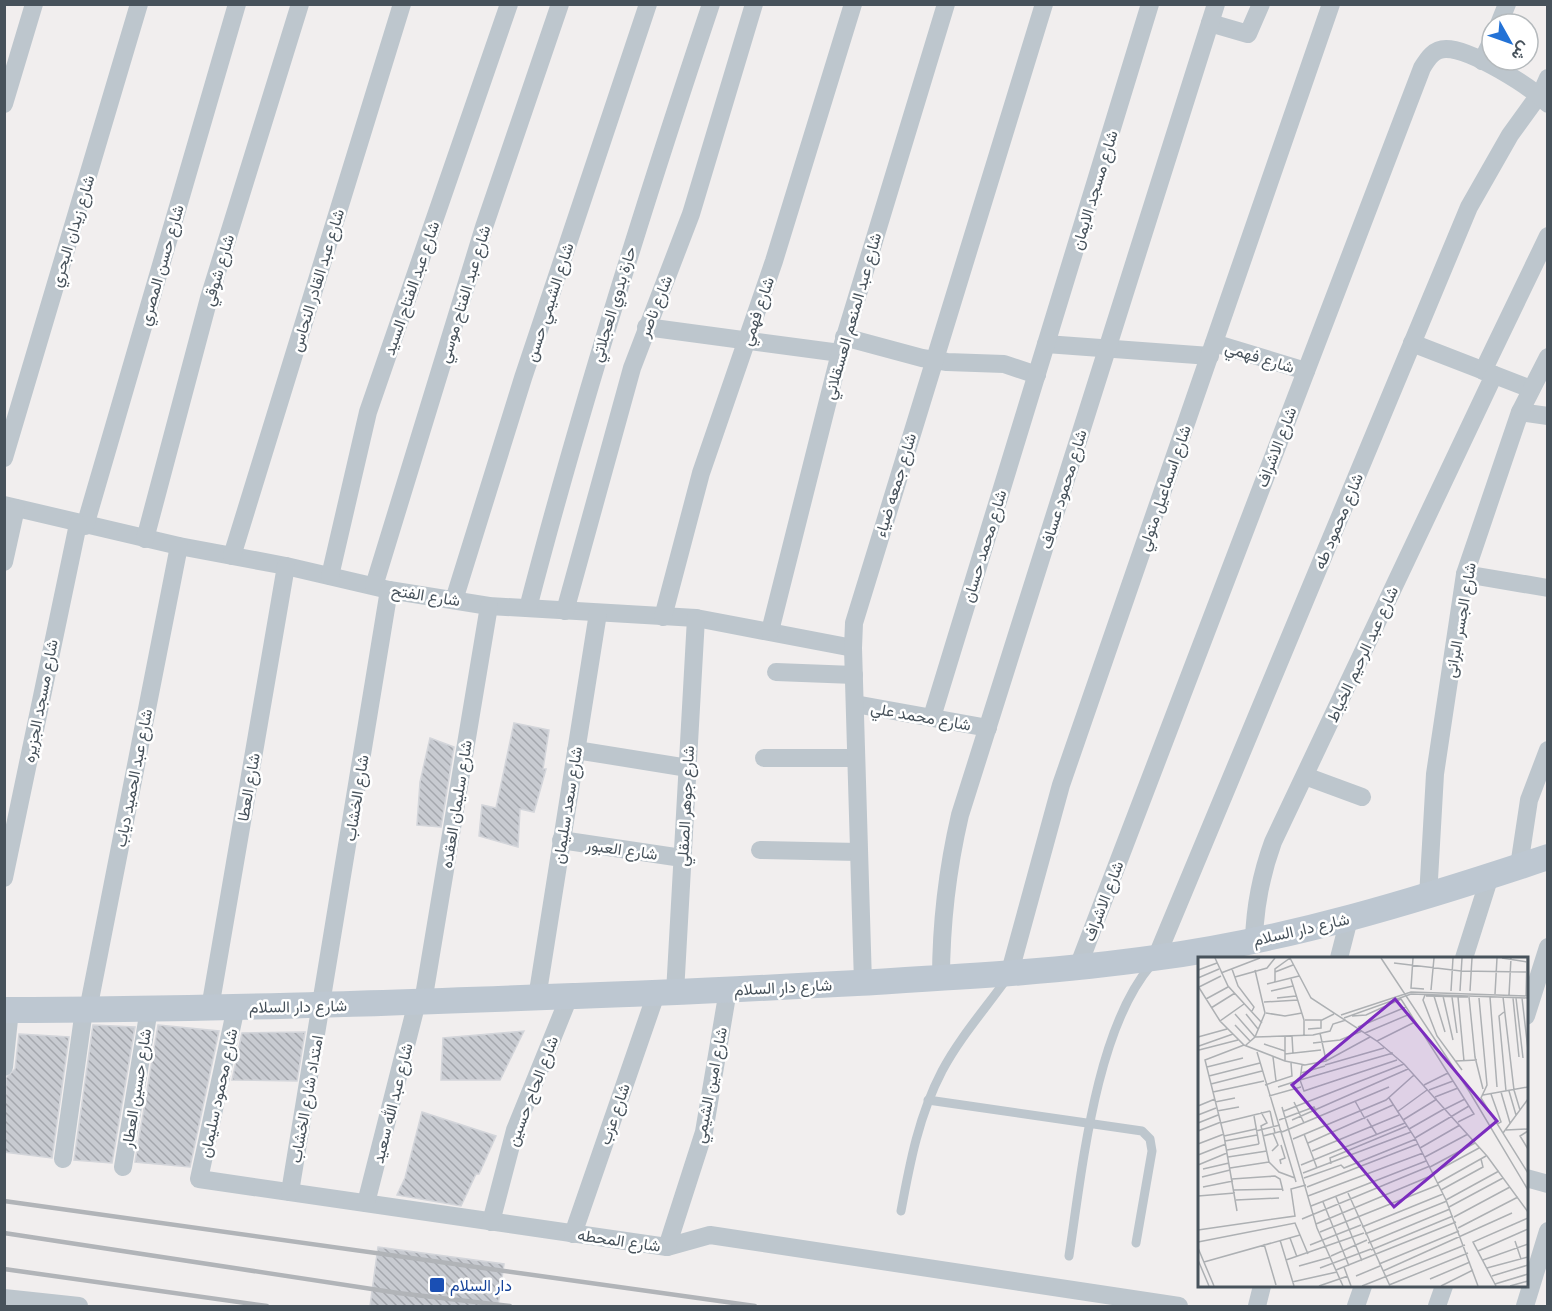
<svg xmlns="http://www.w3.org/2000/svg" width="1552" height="1311" font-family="'Nunito Sans',Vazirmatn,sans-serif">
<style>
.building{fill:url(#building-back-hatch);stroke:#d3d5da;stroke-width:1.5}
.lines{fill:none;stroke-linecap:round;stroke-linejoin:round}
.lane{stroke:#bdc6cd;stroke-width:9}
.street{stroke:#bdc6cd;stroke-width:18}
.secondary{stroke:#bdc7d1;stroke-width:26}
.rail{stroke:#b1b4b8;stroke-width:4.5}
.transit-dot{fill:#1a4fb4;stroke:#fff;stroke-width:2}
.labels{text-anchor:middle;stroke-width:5;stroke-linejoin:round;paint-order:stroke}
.street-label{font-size:16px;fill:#47525b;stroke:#fff}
.transit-label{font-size:16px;fill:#164399;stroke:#fff;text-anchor:start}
.inset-road{fill:none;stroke:#adb0b3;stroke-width:1.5}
.view{fill:#7b2cbf;fill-opacity:0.15;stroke:#7b2cbf;stroke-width:3}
.inset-edge{fill:none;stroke:#47525b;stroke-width:3}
</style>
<defs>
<pattern id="building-back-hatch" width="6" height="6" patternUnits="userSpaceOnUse" patternTransform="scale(1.5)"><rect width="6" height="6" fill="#c8cbd1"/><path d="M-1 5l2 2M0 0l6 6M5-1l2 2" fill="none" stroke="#a4a7ad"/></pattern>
</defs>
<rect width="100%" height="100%" fill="#f1eeee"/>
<g class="building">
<path d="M 514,723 L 549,730 L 543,769 L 546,769 L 534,812 L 520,809 L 518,847 L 479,836 L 482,805 L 496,808 Z"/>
<path d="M 430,738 L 454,747 L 441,827 L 417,825 L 420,782 Z"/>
<path d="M 93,1025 L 135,1027 L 112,1163 L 74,1160 Z"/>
<path d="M 158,1025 L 219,1031 L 190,1167 L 135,1162 Z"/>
<path d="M 524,1031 L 500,1080 L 441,1080 L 443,1038 Z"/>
<path d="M 305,1032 L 297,1081 L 232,1080 L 242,1033 Z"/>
<path d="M 19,1034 L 69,1037 L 52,1158 L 4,1152 L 6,1078 L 15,1069 Z"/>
<path d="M 422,1112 L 496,1136 L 479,1174 L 476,1174 L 461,1206 L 397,1195 L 405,1178 Z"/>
<path d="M 378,1247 L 504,1264 L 498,1306 L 370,1306 Z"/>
</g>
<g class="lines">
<g class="lane">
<path d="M 928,1100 L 1142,1131 L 1150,1139 L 1152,1151 L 1136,1243"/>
<path d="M 901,1211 C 910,1162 919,1115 942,1071 C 960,1037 986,1008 1008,977"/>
<path d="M 1069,1256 C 1082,1171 1095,1031 1151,965"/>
</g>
<g class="street">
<path d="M 1210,23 L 1248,34 L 1261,4"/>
<path d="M 1499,24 L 1507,4"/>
<path d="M 1482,61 L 1492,40"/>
<path d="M 1540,96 L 1548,78"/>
<path d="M 4,104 L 34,4"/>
<path d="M 646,327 L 840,353"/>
<path d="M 844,337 L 922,358 L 947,362 L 1004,364 L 1037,375"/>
<path d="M 1214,343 L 1306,371"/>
<path d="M 1412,343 L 1531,389"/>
<path d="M 1046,344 L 1210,356"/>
<path d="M 1483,371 L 1548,236"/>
<path d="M 1520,412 L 1548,416"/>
<path d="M 4,458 L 139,4"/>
<path d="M 4,505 L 179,546 L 286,566 L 389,590 L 489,606 L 696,618 L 853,648"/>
<path d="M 85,526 L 237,4"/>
<path d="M 145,539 L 209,298 L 300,4"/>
<path d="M 232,556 L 402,4"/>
<path d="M 4,562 L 16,508"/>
<path d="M 1465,574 L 1548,588"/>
<path d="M 330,576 L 368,412 L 509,4"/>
<path d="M 374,586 L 484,227 L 560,4"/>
<path d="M 454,600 L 523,378 L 648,4"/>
<path d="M 528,608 C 581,404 644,204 711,4"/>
<path d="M 565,611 L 632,368 L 691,214 L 754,4"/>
<path d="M 663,617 L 701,473 L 774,261 L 853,4"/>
<path d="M 770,631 L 840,353 L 946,4"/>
<path d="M 776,672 L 854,675"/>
<path d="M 855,704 L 988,728"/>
<path d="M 932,717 L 1150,4"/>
<path d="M 576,750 L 688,768"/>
<path d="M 764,758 L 856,758"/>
<path d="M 1305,776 L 1362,797"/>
<path d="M 561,840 L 682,858"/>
<path d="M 760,850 L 859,852"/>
<path d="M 1519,866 L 1529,800 L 1548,750"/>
<path d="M 4,878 L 78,524"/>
<path d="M 1428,897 L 1435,774 L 1465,574 L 1520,412 L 1548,357"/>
<path d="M 1254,940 C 1255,904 1261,875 1273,842 L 1494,375"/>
<path d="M 1156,958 L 1469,207 L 1510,135 L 1539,95"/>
<path d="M 1339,958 L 1349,919"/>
<path d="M 1464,958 L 1490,876"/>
<path d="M 1078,967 L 1422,68 C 1428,58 1434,49 1446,49 C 1471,49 1530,86 1548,104"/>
<path d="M 1009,975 L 1061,785 L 1331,4"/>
<path d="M 941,979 C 941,922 947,871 960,815 L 1216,4"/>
<path d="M 863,983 L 853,648 L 854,623 L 1044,4"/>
<path d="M 675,993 L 696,618"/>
<path d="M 537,998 L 598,613"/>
<path d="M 423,1002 L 489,606"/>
<path d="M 236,1007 L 199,1179 L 667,1247 L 710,1235 L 1179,1306"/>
<path d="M 210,1008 L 286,566"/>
<path d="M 88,1010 L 179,546"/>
<path d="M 1526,1016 L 1548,947"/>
<path d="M 4,1067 L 10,1010"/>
<path d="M 63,1159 L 84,1010"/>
<path d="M 123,1167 L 149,1009"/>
<path d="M 1526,1178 L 1548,1184"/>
<path d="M 290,1192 L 389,590"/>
<path d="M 366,1203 L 417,1002"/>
<path d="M 491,1222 L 515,1130 L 569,997"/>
<path d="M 573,1234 L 656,994"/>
<path d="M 667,1247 L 704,1132 L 728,990"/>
<path d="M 4,1298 L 79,1306"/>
<path d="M 1257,1306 L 1262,1286"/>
<path d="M 1356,1306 L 1363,1286"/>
<path d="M 1437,1306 L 1444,1286"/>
<path d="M 1525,1306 L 1548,1231"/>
</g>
<path class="secondary" d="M 4,1010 C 195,1010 385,1003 576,996 C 670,993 764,988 857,983 C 957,977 1055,972 1154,958 C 1289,940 1419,900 1548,857"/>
<g class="rail">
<path d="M 4,1201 L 755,1306"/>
<path d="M 4,1233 L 398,1293 L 510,1306"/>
<path d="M 4,1269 L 267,1306"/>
</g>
</g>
<rect class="transit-dot" x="429" y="1277" width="16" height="16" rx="3"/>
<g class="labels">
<g class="street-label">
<text transform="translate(1094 190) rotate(-73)" y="6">شارع مسجد الايمان</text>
<text transform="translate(72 231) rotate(-73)" y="6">شارع زيدان البحري</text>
<text transform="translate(161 265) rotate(-74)" y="6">شارع حسن المصري</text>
<text transform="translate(218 270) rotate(-73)" y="6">شارع شوقي</text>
<text transform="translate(317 280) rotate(-73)" y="6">شارع عبد القادر النحاس</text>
<text transform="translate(411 288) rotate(-71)" y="6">شارع عبد الفتاح السيد</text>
<text transform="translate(464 294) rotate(-73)" y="6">شارع عبد الفتاح موسي</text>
<text transform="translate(549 302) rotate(-72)" y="6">شارع الشيمي حسن</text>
<text transform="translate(613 304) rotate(-73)" y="6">حارة بدوي العجلاتي</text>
<text transform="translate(655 306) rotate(-68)" y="6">شارع ناصر</text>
<text transform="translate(757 311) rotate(-71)" y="6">شارع فهمي</text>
<text transform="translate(852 316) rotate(-74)" y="6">شارع عبد المنعم العسقلاني</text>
<text transform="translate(1260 357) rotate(17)" y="6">شارع فهمي</text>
<text transform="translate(1276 447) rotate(-69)" y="6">شارع الاشراف</text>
<text transform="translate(895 485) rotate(-73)" y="6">شارع جمعه ضياء</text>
<text transform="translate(1164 488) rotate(-71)" y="6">شارع اسماعيل متولي</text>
<text transform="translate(1063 489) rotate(-73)" y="6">شارع محمود عساف</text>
<text transform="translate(1338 521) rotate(-67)" y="6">شارع محمود طه</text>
<text transform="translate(984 546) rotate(-73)" y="6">شارع محمد حسان</text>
<text transform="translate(426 595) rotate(9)" y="6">شارع الفتح</text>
<text transform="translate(1460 620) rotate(-80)" y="6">شارع الجسر البرانى</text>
<text transform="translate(1362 654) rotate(-65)" y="6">شارع عبد الرحيم الخياط</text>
<text transform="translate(40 701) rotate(-79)" y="6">شارع مسجد الجزيره</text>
<text transform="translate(921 716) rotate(10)" y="6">شارع محمد علي</text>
<text transform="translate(133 778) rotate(-79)" y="6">شارع عبد الحميد دياب</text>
<text transform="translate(248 787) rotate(-80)" y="6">شارع العطا</text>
<text transform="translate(356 798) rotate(-81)" y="6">شارع الخشاب</text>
<text transform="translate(456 804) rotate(-81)" y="6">شارع سليمان العقده</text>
<text transform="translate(567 805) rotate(-81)" y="6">شارع سعد سليمان</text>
<text transform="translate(685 806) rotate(-87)" y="6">شارع جوهر الصقلي</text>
<text transform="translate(622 849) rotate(8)" y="6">شارع العبور</text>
<text transform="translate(1103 901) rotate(-69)" y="6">شارع الاشراف</text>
<text transform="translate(1301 929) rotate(-13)" y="6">شارع دار السلام</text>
<text transform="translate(783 987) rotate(-3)" y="6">شارع دار السلام</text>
<text transform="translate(298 1006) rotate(-1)" y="6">شارع دار السلام</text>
<text transform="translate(710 1085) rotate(-79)" y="6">شارع امين الشيمي</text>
<text transform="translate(136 1088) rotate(-81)" y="6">شارع حسين العطار</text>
<text transform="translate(532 1091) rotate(-69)" y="6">شارع الحاج حسين</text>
<text transform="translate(218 1093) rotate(-78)" y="6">شارع محمود سليمان</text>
<text transform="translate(306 1099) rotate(-80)" y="6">امتداد شارع الخشاب</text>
<text transform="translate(392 1103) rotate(-76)" y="6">شارع عبد الله سعيد</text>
<text transform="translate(614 1114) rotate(-71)" y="6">شارع عزب</text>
<text transform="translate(619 1240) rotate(8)" y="6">شارع المحطه</text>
</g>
<g class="transit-label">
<text x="450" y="1291">دار السلام</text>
</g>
</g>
<g transform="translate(1198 957)">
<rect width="330" height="330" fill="#f1eeee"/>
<path class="inset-road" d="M 17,1 L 30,29 L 64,66M 92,1 L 113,41 L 179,84 L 206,107 L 289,199 L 330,255M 183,1 L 271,134 L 330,233M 215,1 L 213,31 L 226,32M 304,1 L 329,5M 196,6 L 263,14 L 330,15M 34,12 L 40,29 L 56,50 L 54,54M 0,13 L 19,6M 77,15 L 95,8M 23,16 L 62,1M 37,20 L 69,11 L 77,1M 0,21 L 21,12M 93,22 L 106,63 L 106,78M 77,25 L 77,12 L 92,1M 69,27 L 101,19M 0,29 L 22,64 L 46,88 L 87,104 L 107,108 L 128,104 L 172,80M 1,30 L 23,19M 233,33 L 236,1M 73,34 L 95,29M 253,34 L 255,1M 262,34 L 264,1M 272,34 L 274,1M 297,37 L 299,1M 227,38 L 225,43 L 239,79 L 264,113M 311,38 L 313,1M 228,39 L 270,40M 236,39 L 247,75M 245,39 L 255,83M 328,39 L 329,1M 254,40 L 259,76M 260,40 L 266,104M 271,40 L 277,100 L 285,132M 292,40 L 299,130M 305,40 L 316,133 L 322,153M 79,41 L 98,39M 281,41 L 289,128 L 283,141 L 330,216M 315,41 L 321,100M 318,41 L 325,101M 324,41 L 330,93M 8,42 L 30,30M 66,45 L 100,43M 13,51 L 37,36M 306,55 L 301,59 L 308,134M 68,56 L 87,59 L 104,56M 37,57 L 57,80 L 115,78 L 132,74 L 135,67 L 148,63M 48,57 L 60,72M 143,58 L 213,35 L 330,39M 154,59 L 168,58 L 203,42 L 276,157 L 260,165M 146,61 L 213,37 L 330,41M 107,63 L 124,63 L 136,57M 22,64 L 46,47M 37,68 L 52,84M 160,70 L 208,50M 110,72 L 123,71 L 123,63M 122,76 L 128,103M 167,76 L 212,57M 87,79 L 87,104M 94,79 L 95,97M 0,80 L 29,72M 179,84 L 217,65M 115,86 L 142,83 L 164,74M 66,87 L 87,94M 48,88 L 57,80 L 67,56 L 57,13M 1,89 L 35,77M 1,93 L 40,83M 59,95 L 98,225M 87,97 L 123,93M 75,100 L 78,124M 258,104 L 279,103M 104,108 L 102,123 L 106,134 L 199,103M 127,108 L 186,91M 9,110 L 45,101M 103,116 L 127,109M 11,119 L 62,106M 102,123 L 195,96M 13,127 L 64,114M 67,128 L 94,119 L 93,106M 226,128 L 250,116M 80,130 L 102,123M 231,133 L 255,124M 311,134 L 318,158M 15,135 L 66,124M 303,135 L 312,166M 293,137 L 303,165 L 299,167M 285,138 L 330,130M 71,139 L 103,130M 237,140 L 260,131M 191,141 L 217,181 L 248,243 L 280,329M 157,144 L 167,162M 17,145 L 37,141M 96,145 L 106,166M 0,149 L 17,142M 84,150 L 119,271 L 145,329M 247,152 L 267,142M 19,154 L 41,150M 72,154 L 77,176M 86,154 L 206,107M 63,155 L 69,166 L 63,169 L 71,205 L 81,215 L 97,221M 199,155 L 229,133M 0,158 L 18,151M 56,159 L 61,187M 169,162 L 179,178M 81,163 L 116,150 L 118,154M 94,163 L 210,112M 205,163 L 239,142M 0,166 L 20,158M 23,166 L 72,154M 211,172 L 246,152M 308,173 L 330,172M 0,174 L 23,165M 58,174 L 82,168M 330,174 L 322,179 L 330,192M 84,175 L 191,130M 305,176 L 330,142M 106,177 L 119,211M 26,179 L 58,172M 65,179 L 84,174M 217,181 L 271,149M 95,182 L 188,143 L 216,118M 27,184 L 59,178M 110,186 L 195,148M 0,187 L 26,177M 83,188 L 87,201 L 82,203 L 83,207M 222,191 L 262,168M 29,193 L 61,187M 74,194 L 80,188 L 75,176M 114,194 L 201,158M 0,198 L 28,187M 30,200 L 69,194M 227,200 L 270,177M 133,207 L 132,201 L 209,169M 0,208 L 29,196M 103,208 L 207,166M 232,210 L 277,186M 32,211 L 71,205M 5,212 L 31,206M 105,216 L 213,175M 235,216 L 281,191M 4,220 L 32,213M 106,221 L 143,208 L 146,211 L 218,182M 34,222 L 77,219 L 82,222 L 85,234M 240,226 L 288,199M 5,230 L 35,224M 109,230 L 220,187M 36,233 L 85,232M 243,233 L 285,210 L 283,202M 150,236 L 192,329M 0,239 L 37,236M 110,239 L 225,196M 138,240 L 164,304M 38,243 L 81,241M 248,243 L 301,214M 125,245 L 151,309M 113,249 L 228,204M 251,250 L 305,221M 39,254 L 26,179 L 7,103 L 46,88M 256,260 L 312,230M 104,262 L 232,209M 118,267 L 235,218M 164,270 L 245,237M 260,271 L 320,240M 0,273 L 97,259 L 93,232 L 108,228M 122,275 L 240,228M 167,277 L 249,244M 92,281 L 99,300M 82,283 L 96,329M 317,284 L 323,302M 0,285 L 97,266 L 110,297M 170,286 L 252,252M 66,287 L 78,328M 112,288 L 163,268M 0,291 L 16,329M 173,293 L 255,259M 280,294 L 330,272M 133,299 L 169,283M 0,303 L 11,329M 88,303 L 166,276M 285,303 L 330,287M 6,305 L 102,278M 181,307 L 261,274M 101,309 L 133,300M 146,310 L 153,329M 122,311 L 173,292M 289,311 L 330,300M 138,313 L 258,265M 185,314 L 314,256M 158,319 L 182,309M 294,319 L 330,308M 232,322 L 272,305M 94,325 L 139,315M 297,327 L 330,317M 191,328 L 270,296M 121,329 L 150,319M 164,329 L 267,288M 243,329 L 275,313M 298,329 L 275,285 L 330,261M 312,329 L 330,324"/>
<path class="view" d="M 197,42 L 299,164 L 196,250 L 94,128 Z"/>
<rect width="330" height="330" class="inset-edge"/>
</g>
<rect width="1552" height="1311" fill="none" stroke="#47525b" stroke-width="12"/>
<g transform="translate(1510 42) rotate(130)"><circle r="28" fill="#ffffff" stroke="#b5babd" stroke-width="1.5"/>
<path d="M0-4.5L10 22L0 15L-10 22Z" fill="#2372d6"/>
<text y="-9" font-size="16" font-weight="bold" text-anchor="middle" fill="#47525b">ش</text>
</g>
</svg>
